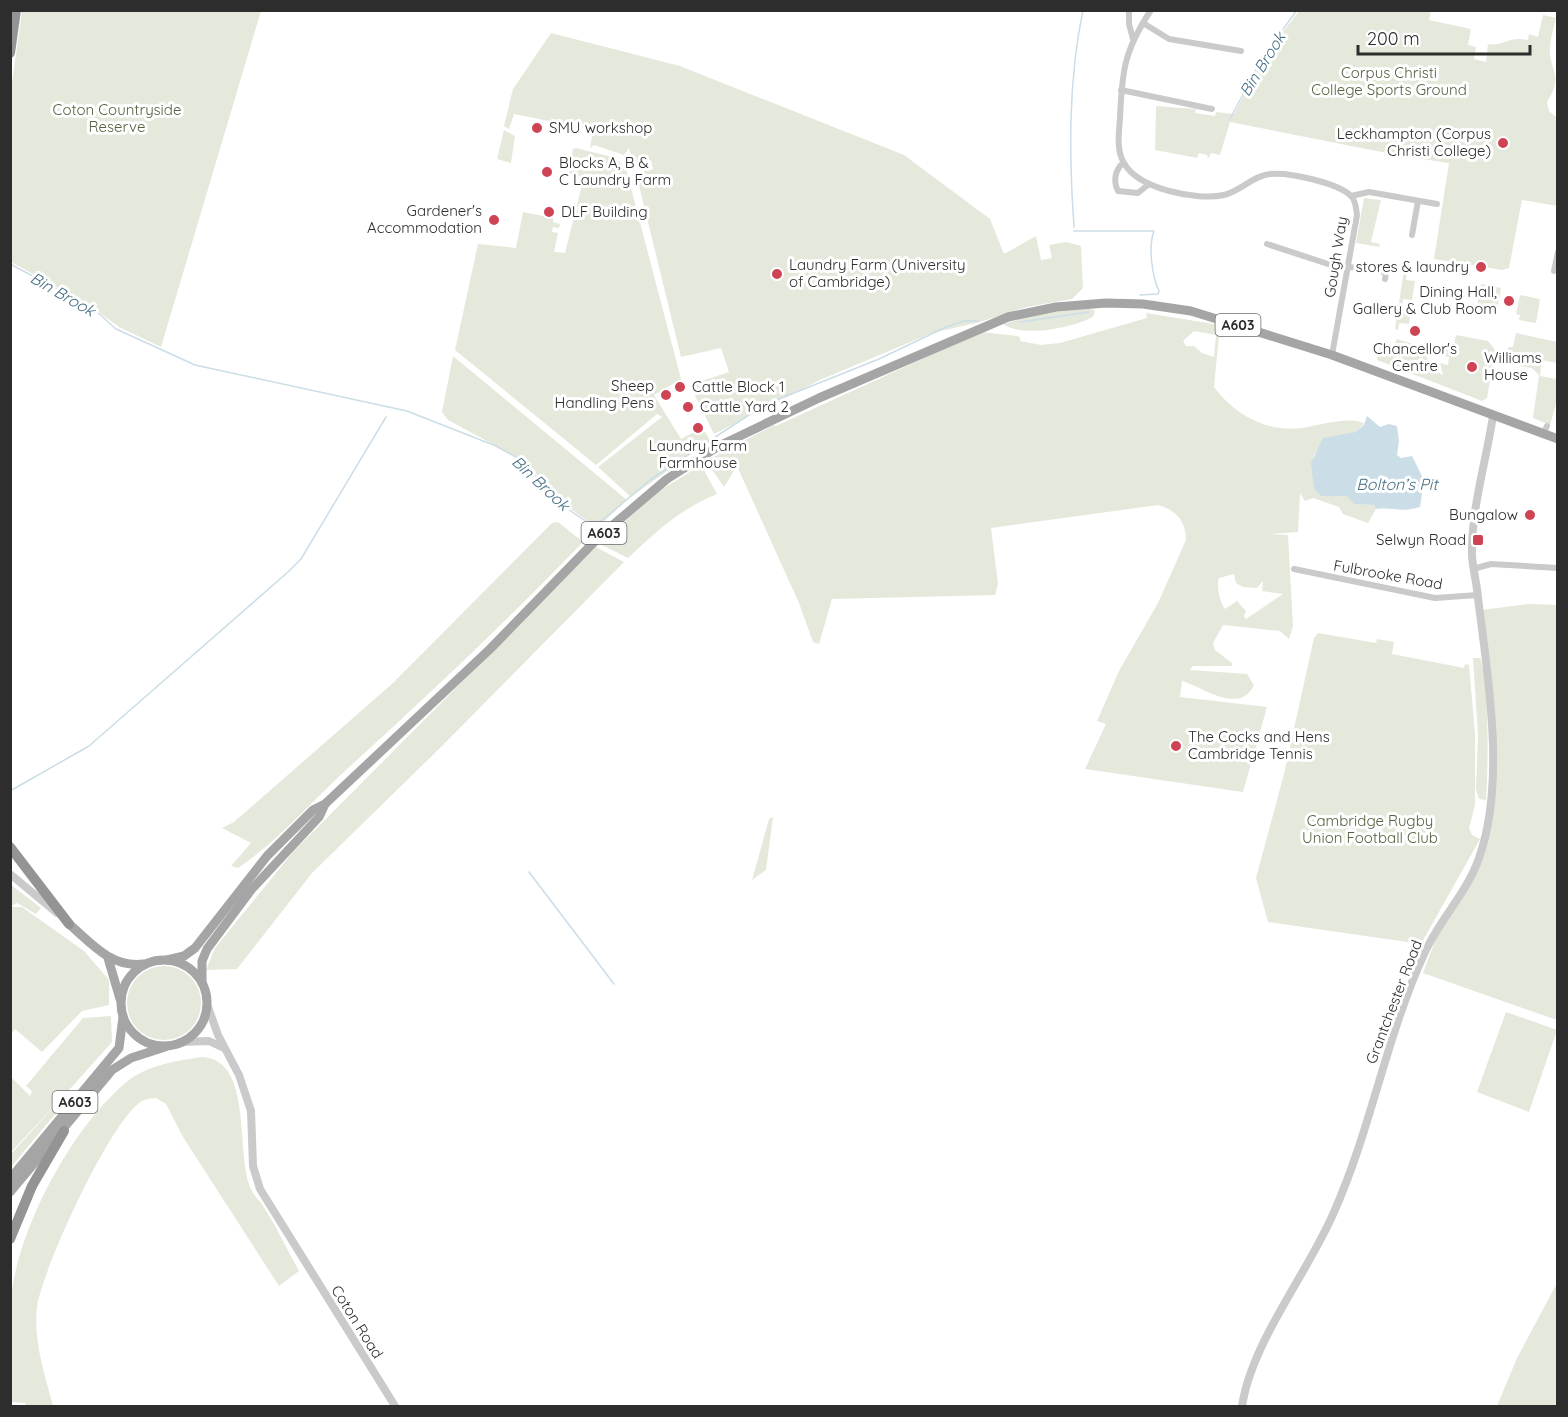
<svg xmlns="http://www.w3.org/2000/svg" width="1568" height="1417" font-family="Quicksand,sans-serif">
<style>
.green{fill:#e4e9dc;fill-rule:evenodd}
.water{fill:#cbdde7}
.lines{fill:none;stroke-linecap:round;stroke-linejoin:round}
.stream{stroke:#cbdde7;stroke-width:1.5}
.minor{stroke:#cacaca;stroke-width:6}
.tertiary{stroke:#cacaca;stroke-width:8}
.primary{stroke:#a5a5a5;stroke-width:9}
.motorway{stroke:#949494;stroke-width:10}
.poi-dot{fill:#cf4454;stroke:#fff;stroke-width:2}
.labels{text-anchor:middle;stroke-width:6;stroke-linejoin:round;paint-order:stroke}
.shield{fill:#fff;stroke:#6c6c6c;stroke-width:1.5}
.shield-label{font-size:14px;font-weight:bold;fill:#2d2d2d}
.park-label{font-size:15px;fill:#526340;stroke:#fff}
.poi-label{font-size:15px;fill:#2d2d2d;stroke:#fff;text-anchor:start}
.street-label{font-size:15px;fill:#2d2d2d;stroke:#fff}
.water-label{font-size:16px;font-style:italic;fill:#456f85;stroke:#fff}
</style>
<rect width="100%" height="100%" fill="#fff"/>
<g class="green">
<path d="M 22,11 L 261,11 L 161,347 L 119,327 L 88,304 L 11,262 L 10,97 Z"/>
<path d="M 1299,11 L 1431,11 L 1429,20 L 1471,29 L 1468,45 L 1476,47 L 1474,59 L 1486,62 L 1488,44 C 1505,47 1506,36 1528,40 L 1529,34 L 1538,37 L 1543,15 L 1556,18 C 1554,27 1551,37 1550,46 C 1548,70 1565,74 1547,102 L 1549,111 L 1557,118 L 1557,206 L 1522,200 L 1509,268 L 1502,270 L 1434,259 L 1449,163 L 1402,156 L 1230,122 L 1220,155 L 1211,153 L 1208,159 L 1207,155 L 1199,153 L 1197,158 L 1155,150 L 1156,106 L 1196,109 L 1195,113 L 1215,116 L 1216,112 L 1234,114 L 1263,58 Z"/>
<path d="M 551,33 L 680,66 L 904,155 L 990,219 L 1004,254 L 1036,236 L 1041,260 L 1052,258 L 1049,245 L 1066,242 L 1081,246 L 1083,288 L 1072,299 L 1027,307 L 980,322 L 932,333 L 820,380 L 714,434 L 690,385 L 729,372 L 721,348 L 681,357 L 636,173 L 653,169 L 651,160 L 633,164 L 629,148 L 624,155 L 594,145 L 590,148 L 593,130 L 514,114 L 509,129 L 504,126 L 513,89 Z"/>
<path d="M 504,130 L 515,136 L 511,163 L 497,159 Z"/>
<path d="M 576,148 L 616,158 L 626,169 L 681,379 L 654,395 L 681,439 L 694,432 L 697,435 L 705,432 L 710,440 L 631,497 L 598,467 L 662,417 L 657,414 L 596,465 L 455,350 L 478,244 L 516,248 L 523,212 L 553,218 L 553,222 L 560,224 L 559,228 L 553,227 L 552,232 L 558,233 L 554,252 L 565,253 L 584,177 L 570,174 L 569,170 L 573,149 Z"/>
<path d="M 1364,198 L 1381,200 L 1371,242 L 1380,244 L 1379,247 L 1356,243 Z"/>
<path d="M 1407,269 L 1406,280 L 1415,281 L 1412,300 L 1403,299 L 1402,309 L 1411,310 L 1409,324 L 1399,323 L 1398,330 L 1395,329 L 1404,270 Z"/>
<path d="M 1481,284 L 1501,288 L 1497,310 L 1494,310 L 1493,316 L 1476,313 Z"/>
<path d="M 1520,295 L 1540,299 L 1536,323 L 1519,320 L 1520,315 L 1516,314 Z"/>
<path d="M 1089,308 L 1095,311 L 1093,317 C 1071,328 1024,338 1003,324 L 1046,312 Z"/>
<path d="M 1146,313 L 1220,325 L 1214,387 C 1234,414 1267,433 1302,428 C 1315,426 1354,415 1364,424 L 1355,432 L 1323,441 L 1313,457 L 1314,489 L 1321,496 L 1347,496 L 1359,504 L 1374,505 L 1376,509 L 1368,523 L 1343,514 L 1339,507 L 1313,498 L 1305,501 L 1300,493 L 1298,532 L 1270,534 L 1288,535 L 1293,626 L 1289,639 L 1280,631 L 1223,625 L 1213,643 L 1215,650 L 1233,664 L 1231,666 L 1193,666 L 1190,670 L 1247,674 L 1254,685 C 1240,716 1201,686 1182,681 L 1180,697 L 1267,707 L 1243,792 L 1085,769 L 1106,724 L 1097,721 L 1119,671 L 1158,603 L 1186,540 C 1186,521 1176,510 1158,505 L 991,528 L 998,584 L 995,595 L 832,599 L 819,644 L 813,642 L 799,603 L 737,466 L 724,487 L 706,461 L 774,425 L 776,426 L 981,332 L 1017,336 L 1020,337 L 1020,341 L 1041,345 L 1060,343 L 1147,318 ZM 1194,331 L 1216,335 L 1214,357 L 1202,353 L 1194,346 L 1186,346 L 1183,341 ZM 1234,574 L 1236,583 L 1243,587 L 1257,588 L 1263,581 L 1262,591 L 1283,594 L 1246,619 L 1244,616 L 1246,611 L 1237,601 L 1225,609 C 1220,603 1216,586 1219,578 Z"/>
<path d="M 1516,333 L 1557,342 L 1557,363 L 1542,360 L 1540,376 L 1557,379 L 1557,400 L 1550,425 L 1533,418 L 1539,375 L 1532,368 L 1502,363 L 1504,351 L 1509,347 L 1513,347 Z"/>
<path d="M 1456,335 L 1488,341 L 1495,350 L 1487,398 L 1482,401 L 1377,360 L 1380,345 L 1383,346 L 1382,351 L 1391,352 L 1397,339 L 1419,346 L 1420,350 L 1436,345 L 1428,352 L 1427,361 L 1433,370 L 1443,375 L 1440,363 L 1448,365 L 1449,357 L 1444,356 L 1448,344 L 1454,345 Z"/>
<path d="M 453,356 L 627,500 L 597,528 L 564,504 L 524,461 L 448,420 L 442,412 Z"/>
<path d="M 701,465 L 717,494 C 680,509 657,531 628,558 L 600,544 L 656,493 Z"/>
<path d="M 558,522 L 583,542 C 507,621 427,696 346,770 C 310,803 278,841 238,868 L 231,866 L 251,843 L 222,828 L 234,822 L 393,683 L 552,523 Z"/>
<path d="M 596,547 L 624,562 L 441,747 L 312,873 L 237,969 L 206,970 L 215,948 L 293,852 Z"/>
<path d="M 1528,604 L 1557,605 L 1557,1020 L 1423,973 L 1438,933 L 1484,854 L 1495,796 L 1482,610 Z"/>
<path d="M 1318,633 L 1376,643 L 1377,639 L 1394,642 L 1392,654 L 1464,668 L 1465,664 L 1469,665 L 1475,734 L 1475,805 L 1469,828 L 1472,835 L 1480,839 L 1421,944 L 1268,922 L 1256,878 L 1284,774 L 1314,638 Z"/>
<path d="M 1473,658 L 1480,658 C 1490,682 1488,771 1486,800 L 1479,799 L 1476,789 L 1478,735 Z"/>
<path d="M 773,817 L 766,870 L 752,880 L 769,819 Z"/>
<path d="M 10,884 L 41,908 L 36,914 L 17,903 L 11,906 Z"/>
<path d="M 11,907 L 22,907 L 84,951 L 109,980 L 109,1005 L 82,1011 L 42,1052 L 15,1029 L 11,1034 Z"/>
<circle cx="164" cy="1003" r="37"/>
<path d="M 1506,1012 L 1557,1030 L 1529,1112 L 1477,1092 Z"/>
<path d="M 111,1016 L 112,1042 L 69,1090 L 72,1094 L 11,1167 L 11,1154 L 60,1100 L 11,1152 L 11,1077 L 30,1096 L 32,1091 L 26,1086 L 83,1018 Z"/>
<path d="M 203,1057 C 255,1061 234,1158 252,1191 C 254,1196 260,1201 263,1206 C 276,1226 287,1249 299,1271 L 279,1286 L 183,1137 L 166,1104 L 156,1098 C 152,1098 146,1099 142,1101 C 111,1119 42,1270 37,1307 C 33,1340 45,1375 53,1406 L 26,1406 L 25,1403 L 11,1402 C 10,1368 6,1331 11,1297 C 19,1226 73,1125 129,1080 C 149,1065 179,1060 203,1057 Z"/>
<path d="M 1557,1283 L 1557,1406 L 1497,1406 L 1517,1358 Z"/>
</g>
<path class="water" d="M 1367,416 L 1380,427 L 1389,424 L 1397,426 L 1399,441 L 1397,455 L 1401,458 L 1412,456 L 1424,480 L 1420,507 C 1401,513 1394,507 1376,509 L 1374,505 L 1354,504 L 1347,496 L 1321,496 L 1314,489 L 1311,463 L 1323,438 L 1355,432 L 1364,425 Z"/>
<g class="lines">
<g class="stream">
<path d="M 1230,119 L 1262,58 L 1297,10"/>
<path d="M 1074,227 C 1069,155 1068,82 1083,10"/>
<path d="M 1074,231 L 1154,231 C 1148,247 1152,276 1159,291 L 1158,294 L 1140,295"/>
<path d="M 10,264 L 93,308 L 116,329 L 195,365 L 407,411 L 496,446 L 521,460 L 565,507 L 594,527 L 650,480 L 764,405 L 879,359 L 946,327 L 964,321 L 978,321"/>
<path d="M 1020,322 L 1089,312"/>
<path d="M 10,791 L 89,746 L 288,572 L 301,559 L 386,417"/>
<path d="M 529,872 L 614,984"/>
</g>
<g class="minor">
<path d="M 1129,10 L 1129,24 L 1133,39"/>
<path d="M 1151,10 C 1124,51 1122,71 1120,118 C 1119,132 1116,150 1124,163 C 1138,189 1197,201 1224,195 C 1241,191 1252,176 1270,174 C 1288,172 1340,183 1352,197 C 1356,202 1356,209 1357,215 L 1332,355"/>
<path d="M 1143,23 L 1169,39 L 1241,51"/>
<path d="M 1121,90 L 1212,109"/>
<path d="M 1123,163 C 1115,170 1113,181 1118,191 L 1138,193 L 1149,184"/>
<path d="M 1351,196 L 1369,192 L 1437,204"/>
<path d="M 1412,235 L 1418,201"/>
<path d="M 1267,244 L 1328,264 L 1386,272"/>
<path d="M 1554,271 L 1558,252"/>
<path d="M 1385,279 L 1387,267"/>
<path d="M 1543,435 L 1547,426"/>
<path d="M 1294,569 L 1435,598 L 1478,595"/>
<path d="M 1473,569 L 1491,564 L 1558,568"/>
</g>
<g class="tertiary">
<path d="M 10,874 L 57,913"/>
<path d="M 207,1004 L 218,1035 L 239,1075 L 251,1111 L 253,1166 L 260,1189 L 395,1406"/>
<path d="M 180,1042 L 209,1041 L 224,1048"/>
<path d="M 1242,1406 C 1252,1341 1308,1273 1334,1212 C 1371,1129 1386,1037 1424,954 C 1439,920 1467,893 1479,858 C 1506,782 1488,678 1478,598 C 1477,584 1473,570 1472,556 C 1471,509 1486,462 1493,416"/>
</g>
<g class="primary">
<path d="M 69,924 C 91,943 111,968 143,964"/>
<path d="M 108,958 L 120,999"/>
<path d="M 167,960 L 184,956 L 195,948 L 267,856 L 313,810 L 325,804 L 490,649 L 600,536 L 667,479 L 719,446 L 819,398 L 1008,317 L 1056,307 L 1106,303 L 1143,304 L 1191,311 L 1332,355 L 1558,439"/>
<circle cx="164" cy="1003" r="43"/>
<path d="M 202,983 L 202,961 L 207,949 L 251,890 L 319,817 L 325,804"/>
<path d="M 10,1179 L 119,1048 L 123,1017"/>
<path d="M 10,1192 L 112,1070 L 131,1058 L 165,1047"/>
</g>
<g class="motorway">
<path d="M 10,53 L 16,10"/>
<path d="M 10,847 L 69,924"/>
<path d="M 10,1239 L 32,1186 L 64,1131"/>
</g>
</g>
<g class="poi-dot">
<circle cx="537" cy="128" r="6"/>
<circle cx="1503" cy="143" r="6"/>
<circle cx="547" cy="172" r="6"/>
<circle cx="549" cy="212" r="6"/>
<circle cx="494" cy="220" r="6"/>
<circle cx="1481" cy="267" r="6"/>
<circle cx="777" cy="274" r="6"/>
<circle cx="1509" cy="301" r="6"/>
<circle cx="1415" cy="331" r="6"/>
<circle cx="1472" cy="367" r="6"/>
<circle cx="680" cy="387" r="6"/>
<circle cx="666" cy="395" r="6"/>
<circle cx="688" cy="407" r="6"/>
<circle cx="698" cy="428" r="6"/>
<circle cx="1530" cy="515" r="6"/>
<rect x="1472" y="534" width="12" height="12" rx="3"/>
<circle cx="1176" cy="746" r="6"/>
</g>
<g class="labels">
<g class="shield">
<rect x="1215.5" y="314" width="45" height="22" rx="4.5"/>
<rect x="581.5" y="522" width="45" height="22" rx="4.5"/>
<rect x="52.5" y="1091" width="45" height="22" rx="4.5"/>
</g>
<g class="shield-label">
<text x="1238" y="330">A603</text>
<text x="604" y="538">A603</text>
<text x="75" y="1107">A603</text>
</g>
<g class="park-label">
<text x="1389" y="78">Corpus Christi<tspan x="1389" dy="17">College Sports Ground</tspan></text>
<text x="117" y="115">Coton Countryside<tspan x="117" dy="17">Reserve</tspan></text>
<text x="1370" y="826">Cambridge Rugby<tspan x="1370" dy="17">Union Football Club</tspan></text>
</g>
<g class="poi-label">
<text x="549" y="133">SMU workshop</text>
<text x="1491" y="139" text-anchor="end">Leckhampton (Corpus<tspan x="1491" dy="17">Christi College)</tspan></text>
<text x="559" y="168">Blocks A, B &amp;<tspan x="559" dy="17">C Laundry Farm</tspan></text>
<text x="482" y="216" text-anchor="end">Gardener's<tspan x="482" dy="17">Accommodation</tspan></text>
<text x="561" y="217">DLF Building</text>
<text x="789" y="270">Laundry Farm (University<tspan x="789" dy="17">of Cambridge)</tspan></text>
<text x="1469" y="272" text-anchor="end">stores &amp; laundry</text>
<text x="1497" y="297" text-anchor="end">Dining Hall,<tspan x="1497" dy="17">Gallery &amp; Club Room</tspan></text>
<text x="1415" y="354" text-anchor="middle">Chancellor's<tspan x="1415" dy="17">Centre</tspan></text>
<text x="1484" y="363">Williams<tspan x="1484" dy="17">House</tspan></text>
<text x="654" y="391" text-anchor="end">Sheep<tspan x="654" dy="17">Handling Pens</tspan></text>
<text x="692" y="392">Cattle Block 1</text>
<text x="700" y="412">Cattle Yard 2</text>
<text x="698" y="451" text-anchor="middle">Laundry Farm<tspan x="698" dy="17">Farmhouse</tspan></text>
<text x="1518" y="520" text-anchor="end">Bungalow</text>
<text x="1466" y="545" text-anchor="end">Selwyn Road</text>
<text x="1188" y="742">The Cocks and Hens<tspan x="1188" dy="17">Cambridge Tennis</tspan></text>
</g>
<g class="street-label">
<text transform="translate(1336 257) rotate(-81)" y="5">Gough Way</text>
<text transform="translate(1388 575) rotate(10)" y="5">Fulbrooke Road</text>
<text transform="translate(1394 1002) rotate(-69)" y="5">Grantchester Road</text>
<text transform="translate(357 1322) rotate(58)" y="5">Coton Road</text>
</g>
<g class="water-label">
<text transform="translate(1262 64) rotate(-58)" y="6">Bin Brook</text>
<text transform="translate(63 294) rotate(30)" y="6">Bin Brook</text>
<text transform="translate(541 483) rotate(43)" y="6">Bin Brook</text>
<text x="1397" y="490">Bolton’s Pit</text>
</g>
</g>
<rect width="1568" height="1417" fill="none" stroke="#2d2d2d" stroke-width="24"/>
<path d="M1358 45v9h172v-9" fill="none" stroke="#2d2d2d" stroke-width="3"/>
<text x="1367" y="45" font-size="18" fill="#2d2d2d" stroke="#ffffff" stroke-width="4.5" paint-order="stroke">200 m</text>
</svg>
